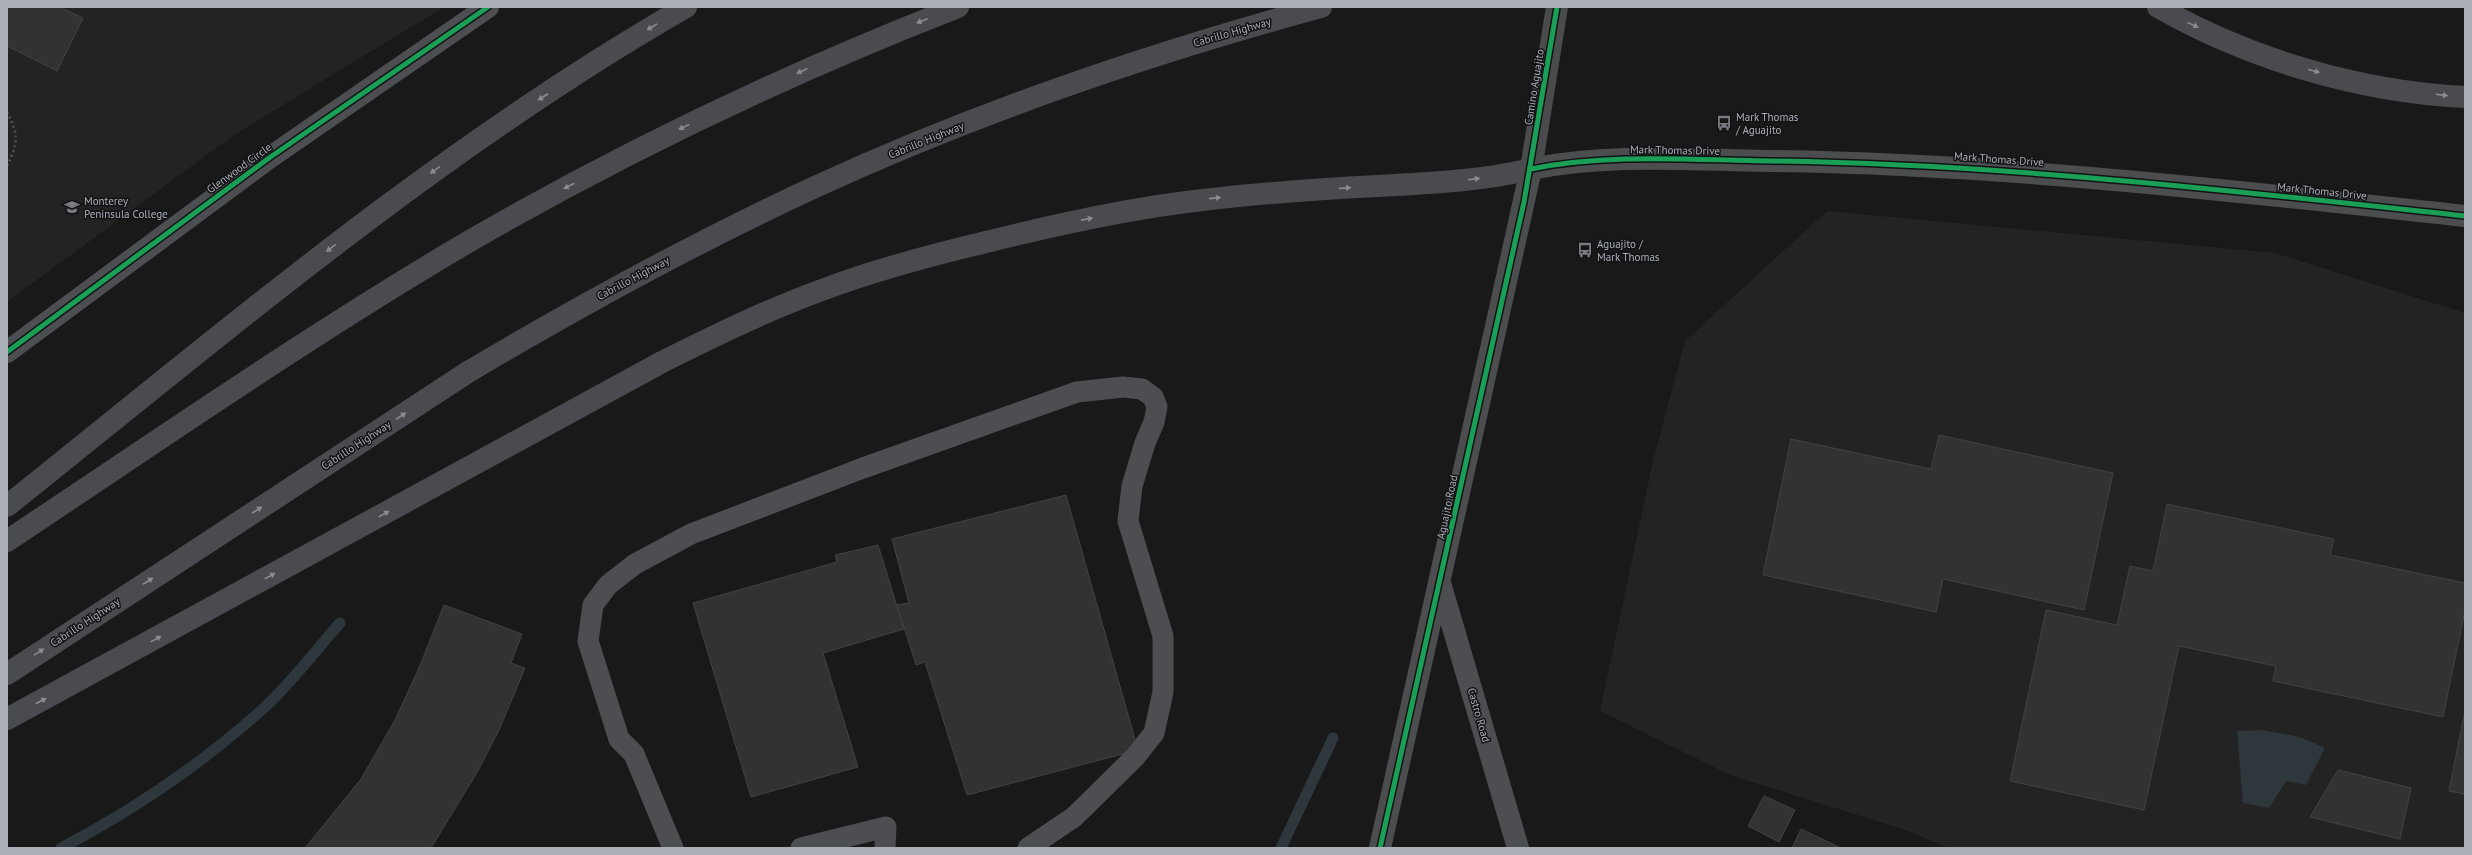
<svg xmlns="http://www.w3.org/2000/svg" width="2472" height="855" font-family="'PT Sans',sans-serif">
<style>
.built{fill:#232324}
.water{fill:#2e373c}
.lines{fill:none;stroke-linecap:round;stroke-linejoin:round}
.stream{stroke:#2e373c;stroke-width:11}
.building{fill:#323233;stroke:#414245}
.path{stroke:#4f5052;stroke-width:2.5;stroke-dasharray:2 3;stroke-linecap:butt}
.lane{stroke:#4d4e51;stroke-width:21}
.street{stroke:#4d4e51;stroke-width:22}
.secondary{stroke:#4c4d4f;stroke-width:22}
.primary{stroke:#4a4b4d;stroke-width:22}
.highway{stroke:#4a4b4e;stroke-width:22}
.cycleway-casing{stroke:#131315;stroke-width:8}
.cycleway{stroke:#1a9f57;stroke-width:5}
.oneway{fill:#898d93}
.labels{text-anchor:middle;stroke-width:3;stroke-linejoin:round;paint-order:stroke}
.street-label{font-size:11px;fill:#abb0b8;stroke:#131315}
.poi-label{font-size:11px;fill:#abb0b8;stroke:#131315;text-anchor:start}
</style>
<rect width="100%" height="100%" fill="#191919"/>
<g class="built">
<path d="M 7,7 L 444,7 L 234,135 L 7,302 Z"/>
<path d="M 1827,211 L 2275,253 L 2465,313 L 2465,848 L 1949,848 L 1908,831 L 1730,775 L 1600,711 L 1653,461 L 1685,341 Z"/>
</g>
<path class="water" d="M 2263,730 L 2300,737 L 2325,748 L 2306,785 L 2286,781 L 2269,808 L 2243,803 L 2237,731 Z"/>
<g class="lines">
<g class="stream">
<path d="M 61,848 C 134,810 204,762 265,707 C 292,682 316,650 340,623"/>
<path d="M 1281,848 L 1333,738"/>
</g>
</g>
<g class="building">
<path d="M 7,7 L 59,7 L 83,18 L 57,71 L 7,46 Z"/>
<path d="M 1939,435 L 2113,473 L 2084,610 L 1943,579 L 1936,612 L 1763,575 L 1791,439 L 1931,469 Z"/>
<path d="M 1066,495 L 1138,750 L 967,795 L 925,662 L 916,665 L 897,605 L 909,603 L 892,539 Z"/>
<path d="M 2167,504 L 2334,539 L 2330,555 L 2465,583 L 2465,610 L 2443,717 L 2273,681 L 2276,666 L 2179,646 L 2144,810 L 2010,781 L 2046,610 L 2117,625 L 2130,566 L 2153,571 Z"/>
<path d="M 878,545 L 904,629 L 823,653 L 858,767 L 751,797 L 693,603 L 837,562 L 835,555 Z"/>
<path d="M 444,605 L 522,634 L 511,663 L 525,668 L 500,728 L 479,769 L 431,848 L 305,848 L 361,779 L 394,722 L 419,668 Z"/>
<path d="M 2465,710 L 2465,794 L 2449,791 Z"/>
<path d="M 2338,770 L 2411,788 L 2400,839 L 2310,817 Z"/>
<path d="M 1764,796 L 1795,810 L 1779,842 L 1748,826 Z"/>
<path d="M 1801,829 L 1841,848 L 1792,848 Z"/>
</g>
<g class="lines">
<path class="path" d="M 7,112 C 19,135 18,143 7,166"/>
<g class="lane">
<path d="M 673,848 L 634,754 L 619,739 L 588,641 L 593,605 L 608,585 L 635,564 L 691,534 L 863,468 L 1077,392 L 1123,387 L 1142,389 L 1153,397 L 1157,407 L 1154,422 L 1145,443 L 1132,486 L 1128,521 L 1163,636 L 1163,692 L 1154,733 L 1135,757 L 1074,817 L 1028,848"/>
<path d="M 801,848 L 886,827 L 885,848"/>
</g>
<g class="street">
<path d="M 7,352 L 269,158 L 488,7"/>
<path d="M 1440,583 L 1518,848"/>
</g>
<path class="secondary" d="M 1380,848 L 1531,169 C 1609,153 1690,160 1770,161 C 2003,164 2234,191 2465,216"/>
<path class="primary" d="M 1531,169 L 1557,7"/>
<g class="highway">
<path d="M 2158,7 C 2249,59 2360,92 2465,97"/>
<path d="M 7,506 C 226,331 442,147 686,7"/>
<path d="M 7,541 C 159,440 310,335 468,242 C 625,151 789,73 958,7"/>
<path d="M 7,674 L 468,372 C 581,305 696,242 815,187 C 978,112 1148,54 1321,7"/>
<path d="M 7,719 L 662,362 C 714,336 767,310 822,290 C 874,270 928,256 982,243 C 1054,225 1129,208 1203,200 C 1261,193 1320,189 1378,186 C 1430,183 1481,181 1531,169"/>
</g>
<g class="cycleway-casing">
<g id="cycleway">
<path d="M 1531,169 C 1609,153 1690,160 1770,161 C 2003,164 2234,191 2465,216"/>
<path d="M 7,352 L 269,158 L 488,7"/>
<path d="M 1380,848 L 1524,202 L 1557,7"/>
</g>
</g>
<use href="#cycleway" class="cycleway"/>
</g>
<defs><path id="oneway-solid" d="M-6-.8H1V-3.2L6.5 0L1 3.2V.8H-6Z"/></defs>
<g class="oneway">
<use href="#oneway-solid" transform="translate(922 21) rotate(159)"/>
<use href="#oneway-solid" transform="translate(2193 25) rotate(26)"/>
<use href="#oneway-solid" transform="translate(652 27) rotate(149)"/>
<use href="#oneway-solid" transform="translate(802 71) rotate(155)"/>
<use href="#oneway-solid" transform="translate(2314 71) rotate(14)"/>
<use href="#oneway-solid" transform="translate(2442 95) rotate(7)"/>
<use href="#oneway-solid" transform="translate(543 97) rotate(147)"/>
<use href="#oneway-solid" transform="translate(684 127) rotate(154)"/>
<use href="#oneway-solid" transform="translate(435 170) rotate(145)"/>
<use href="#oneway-solid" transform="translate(1474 179) rotate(-7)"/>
<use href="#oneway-solid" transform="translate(569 186) rotate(152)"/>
<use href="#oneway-solid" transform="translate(1345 188) rotate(-4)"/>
<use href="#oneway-solid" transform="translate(1215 198) rotate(-6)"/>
<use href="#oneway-solid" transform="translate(1087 219) rotate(-11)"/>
<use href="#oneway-solid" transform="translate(331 248) rotate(142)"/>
<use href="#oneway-solid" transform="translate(401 416) rotate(-33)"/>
<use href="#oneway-solid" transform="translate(257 510) rotate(-33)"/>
<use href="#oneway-solid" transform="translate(384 514) rotate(-29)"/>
<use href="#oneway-solid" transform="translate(270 576) rotate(-29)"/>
<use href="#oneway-solid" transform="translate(148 581) rotate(-33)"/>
<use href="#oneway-solid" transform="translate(156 639) rotate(-29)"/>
<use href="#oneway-solid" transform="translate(39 652) rotate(-34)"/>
<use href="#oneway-solid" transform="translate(41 701) rotate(-28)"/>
</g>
<defs>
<g id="bus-bare" transform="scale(1.2)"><path d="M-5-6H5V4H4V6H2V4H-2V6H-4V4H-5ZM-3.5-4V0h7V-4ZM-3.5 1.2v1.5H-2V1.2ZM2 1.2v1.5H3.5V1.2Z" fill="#787b80" stroke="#131315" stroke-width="2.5" paint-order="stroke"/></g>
<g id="university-bare" transform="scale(1.2)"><path d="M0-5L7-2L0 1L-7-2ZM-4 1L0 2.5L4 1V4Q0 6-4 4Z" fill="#787b80" stroke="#131315" stroke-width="2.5" paint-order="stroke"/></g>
</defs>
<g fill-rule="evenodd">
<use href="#bus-bare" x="1724" y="123"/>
<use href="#university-bare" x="72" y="207"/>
<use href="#bus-bare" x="1585" y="250"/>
</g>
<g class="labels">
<g class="street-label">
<text transform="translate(1232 32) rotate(-16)" y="4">Cabrillo Highway</text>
<text transform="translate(1534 87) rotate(-81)" y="4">Camino Aguajito</text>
<text transform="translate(926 140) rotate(-22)" y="4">Cabrillo Highway</text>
<text transform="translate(1675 150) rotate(1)" y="4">Mark Thomas Drive</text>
<text transform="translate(1999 159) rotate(4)" y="4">Mark Thomas Drive</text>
<text transform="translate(239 168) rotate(-36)" y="4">Glenwood Circle</text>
<text transform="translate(2322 191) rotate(6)" y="4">Mark Thomas Drive</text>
<text transform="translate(633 278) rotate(-28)" y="4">Cabrillo Highway</text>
<text transform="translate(356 445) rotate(-33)" y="4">Cabrillo Highway</text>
<text transform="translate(1447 507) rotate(-78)" y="4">Aguajito Road</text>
<text transform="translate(85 622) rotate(-33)" y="4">Cabrillo Highway</text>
<text transform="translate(1479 715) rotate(74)" y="4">Castro Road</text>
</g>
<g class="poi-label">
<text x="1736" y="121">Mark Thomas<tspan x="1736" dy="13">/ Aguajito</tspan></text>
<text x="84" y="205">Monterey<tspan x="84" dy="13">Peninsula College</tspan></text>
<text x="1597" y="248">Aguajito /<tspan x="1597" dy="13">Mark Thomas</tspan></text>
</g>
</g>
<rect width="2472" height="855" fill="none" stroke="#abb0b8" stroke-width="16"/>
</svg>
